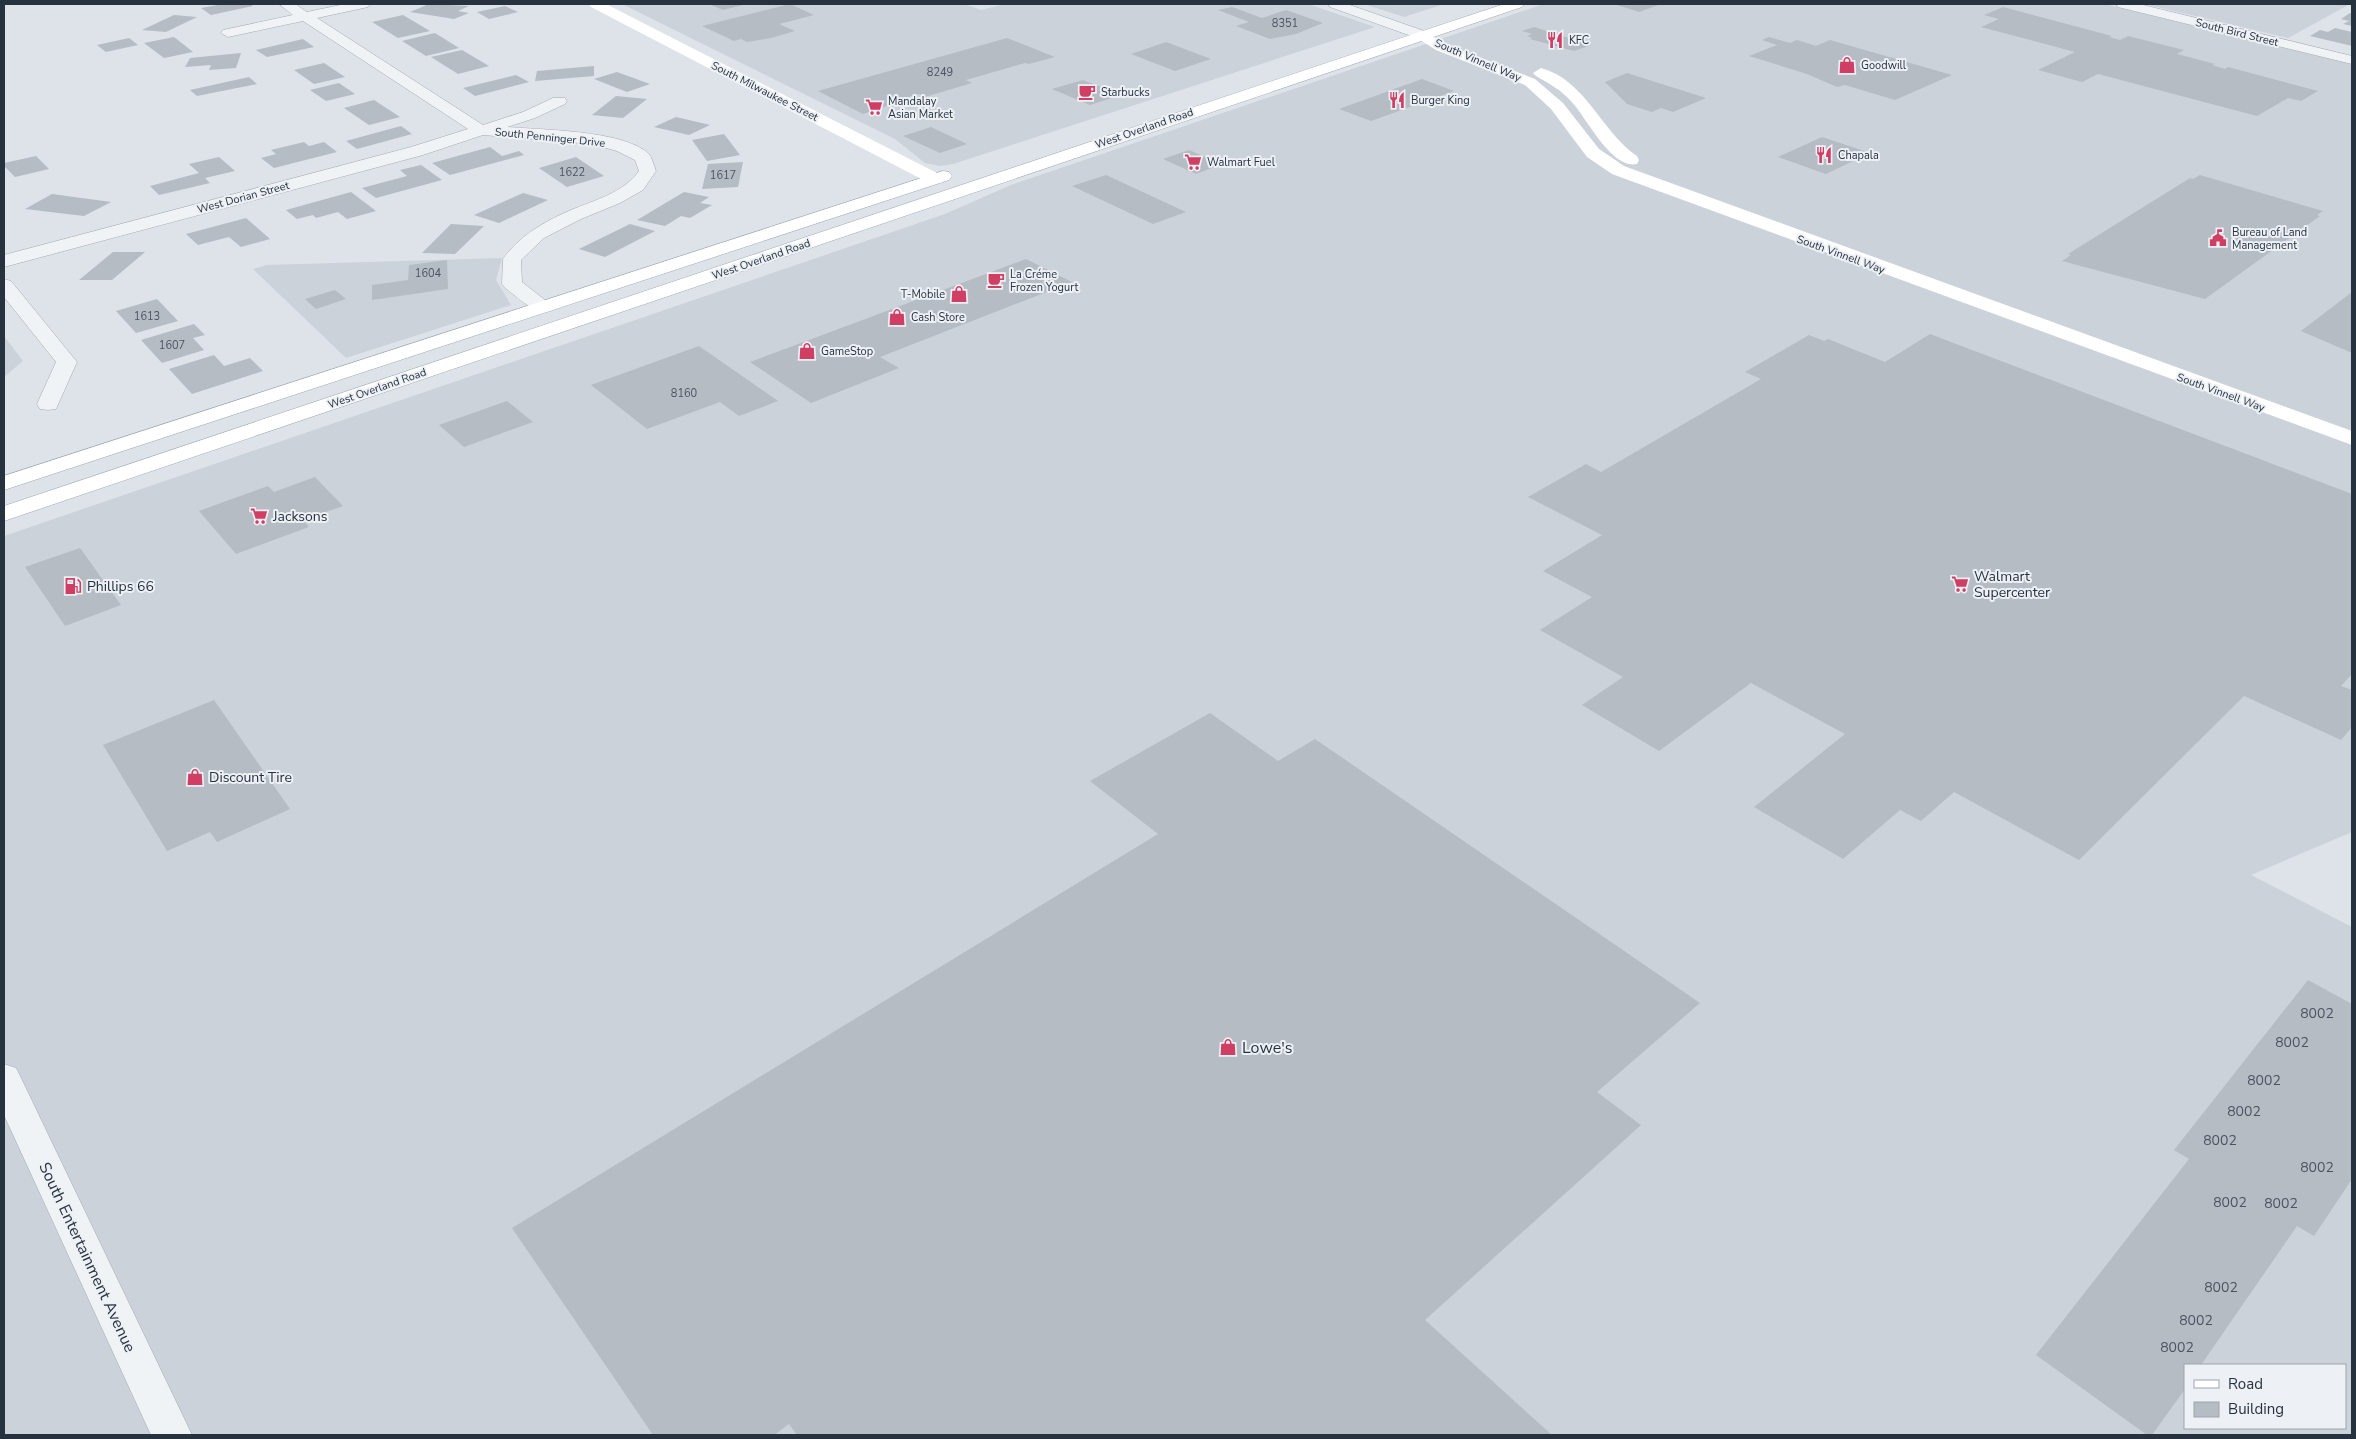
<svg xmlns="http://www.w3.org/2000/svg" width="2356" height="1439" font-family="'Nunito Sans',sans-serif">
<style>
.built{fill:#cbd2da;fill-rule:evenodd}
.building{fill:#b5bcc4}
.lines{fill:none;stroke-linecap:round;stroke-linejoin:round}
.street-casing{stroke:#a3aab2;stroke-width:1}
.primary-casing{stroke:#9da8b4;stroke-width:1}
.street{fill:#f0f3f6;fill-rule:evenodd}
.secondary{fill:#fff;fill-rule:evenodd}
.primary{fill:#fff;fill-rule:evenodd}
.labels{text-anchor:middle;stroke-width:4;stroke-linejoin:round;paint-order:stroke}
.number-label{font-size:11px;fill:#4a5460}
.far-street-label{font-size:11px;fill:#27323f;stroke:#edf1f5}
.far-poi-label{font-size:11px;fill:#27323f;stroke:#edf1f5;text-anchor:start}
.poi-label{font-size:14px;fill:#27323f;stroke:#edf1f5;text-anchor:start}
.near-number-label{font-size:14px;fill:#4a5460}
.near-poi-label{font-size:16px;fill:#27323f;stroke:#edf1f5;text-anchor:start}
.near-street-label{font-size:16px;fill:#27323f;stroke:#edf1f5}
</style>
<rect width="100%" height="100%" fill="#dde3e8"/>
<g class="built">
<path d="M 622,4 L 964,4 L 981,10 L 1005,4 L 1308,4 L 1375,27 L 953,164 L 940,166 L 925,163 L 895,139 Z"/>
<path d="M 1364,4 L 1444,4 L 1404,17 Z"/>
<path d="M 1544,4 L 2104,4 L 2352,64 L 2352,832 L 2251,875 L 2352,927 L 2352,1435 L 4,1435 L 4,536 L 945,214 L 1011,185 ZM 2185,1365 L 2345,1365 L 2345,1428 L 2185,1428 Z"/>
<path d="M 2145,4 L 2350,4 L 2288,38 Z"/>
<path d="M 502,258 L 496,280 L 511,305 L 346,358 L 253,269 L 267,265 Z"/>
<path d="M 4,336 L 23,361 L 4,377 Z"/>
</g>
<g class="building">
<path d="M 223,4 L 250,4 L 253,6 L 211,15 L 201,8 Z"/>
<path d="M 429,4 L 469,6 L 458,11 L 469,13 L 454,19 L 410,12 Z"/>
<path d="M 709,4 L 747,4 L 723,10 Z"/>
<path d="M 790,4 L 814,15 L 779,24 L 795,31 L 771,38 L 747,42 L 741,39 L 734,41 L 702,26 Z"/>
<path d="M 1614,4 L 1661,4 L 1639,12 Z"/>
<path d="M 505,6 L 518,12 L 489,19 L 477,12 Z"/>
<path d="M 1232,7 L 1262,18 L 1286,10 L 1323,23 L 1296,34 L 1270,39 L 1236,26 L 1249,22 L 1218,10 Z"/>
<path d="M 2003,7 L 2112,36 L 2109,37 L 2120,40 L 2128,36 L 2184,50 L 2177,54 L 2215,64 L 2212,65 L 2225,69 L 2228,67 L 2318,91 L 2301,101 L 2288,98 L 2257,116 L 2098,74 L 2082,82 L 2038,70 L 2075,52 L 1981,27 L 1999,19 L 1984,15 Z"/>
<path d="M 2350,13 L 2352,14 L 2352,26 L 2343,24 L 2349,21 L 2341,19 Z"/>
<path d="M 174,15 L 197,17 L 166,32 L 142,30 Z"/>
<path d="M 403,15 L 430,31 L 398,38 L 372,22 Z"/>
<path d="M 1534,27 L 1591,45 L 1574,51 L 1530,39 L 1532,38 L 1527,36 L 1532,34 L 1522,31 Z"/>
<path d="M 2335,28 L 2352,32 L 2352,46 L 2310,36 L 2320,30 L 2328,32 Z"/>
<path d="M 435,33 L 459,48 L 426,56 L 402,41 Z"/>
<path d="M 174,37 L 193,52 L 164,58 L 144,43 Z"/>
<path d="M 1769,37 L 1790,43 L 1797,40 L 1816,46 L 1830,40 L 1952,75 L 1895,100 L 1845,85 L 1837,87 L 1807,74 L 1749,56 L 1777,45 L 1762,40 Z"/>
<path d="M 129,38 L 138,45 L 106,52 L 97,45 Z"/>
<path d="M 1007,38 L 1055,57 L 1029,64 L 1025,63 L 966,80 L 972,83 L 925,97 L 919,94 L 886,103 L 890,105 L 863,114 L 818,91 Z"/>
<path d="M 303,39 L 314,47 L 267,57 L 256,50 Z"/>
<path d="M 1166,42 L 1211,59 L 1175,71 L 1131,54 Z"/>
<path d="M 462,50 L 489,66 L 458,74 L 431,57 Z"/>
<path d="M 241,53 L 236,68 L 209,70 L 211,65 L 185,67 L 190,58 Z"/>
<path d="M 324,63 L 345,77 L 314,84 L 294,70 Z"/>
<path d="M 594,66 L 594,76 L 535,81 L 537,71 Z"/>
<path d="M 617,72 L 650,84 L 627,92 L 594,79 Z"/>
<path d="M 1627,73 L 1706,98 L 1673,112 L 1661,108 L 1652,112 L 1627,104 L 1605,82 Z"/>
<path d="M 516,75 L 529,82 L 475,96 L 463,88 Z"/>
<path d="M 249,77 L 257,84 L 197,96 L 190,90 Z"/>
<path d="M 1422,79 L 1454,91 L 1371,121 L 1339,109 Z"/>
<path d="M 1083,80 L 1121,95 L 1090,105 L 1052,89 Z"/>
<path d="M 339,83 L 355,94 L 326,101 L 310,90 Z"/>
<path d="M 616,96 L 647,99 L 623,118 L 592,115 Z"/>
<path d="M 374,100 L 400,117 L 369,125 L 344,108 Z"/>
<path d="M 676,117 L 710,125 L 689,135 L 654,127 Z"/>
<path d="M 401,126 L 412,134 L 357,149 L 346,141 Z"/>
<path d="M 931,127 L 967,144 L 940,153 L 903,136 Z"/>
<path d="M 724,134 L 740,155 L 707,161 L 692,140 Z"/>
<path d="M 1822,137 L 1870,153 L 1826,174 L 1778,157 Z"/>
<path d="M 304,142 L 309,146 L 324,142 L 337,152 L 274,168 L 261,158 L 276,154 L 271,150 Z"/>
<path d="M 490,147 L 502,156 L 519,151 L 524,155 L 450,175 L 432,163 Z"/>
<path d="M 1189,150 L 1222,164 L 1196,174 L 1163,159 Z"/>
<path d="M 36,156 L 49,169 L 15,177 L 4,166 L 4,163 Z"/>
<path d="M 219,157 L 235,171 L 205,178 L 210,183 L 159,195 L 150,186 L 199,173 L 189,164 Z"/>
<path d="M 576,157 L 604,176 L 567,187 L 539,168 Z"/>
<path d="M 743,162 L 738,187 L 702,189 L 708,164 Z"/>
<path d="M 421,165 L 442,180 L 376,198 L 362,188 L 407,176 L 400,170 Z"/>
<path d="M 1106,175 L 1186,212 L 1153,224 L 1072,186 Z"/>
<path d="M 2200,175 L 2323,211 L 2317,215 L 2320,216 L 2205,299 L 2062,261 L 2071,255 L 2068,254 L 2190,178 L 2193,179 Z"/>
<path d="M 351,192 L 376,211 L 347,219 L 338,212 L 316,218 L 313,215 L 297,219 L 286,210 Z"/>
<path d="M 684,192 L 709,197 L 700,203 L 712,205 L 690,218 L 681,216 L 665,226 L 637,220 Z"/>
<path d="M 523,193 L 548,200 L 499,223 L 474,215 Z"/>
<path d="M 52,194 L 111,202 L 84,216 L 25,209 Z"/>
<path d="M 246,218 L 270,239 L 241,247 L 229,237 L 198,245 L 186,234 Z"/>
<path d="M 451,224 L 484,226 L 455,254 L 422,253 Z"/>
<path d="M 630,224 L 655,231 L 605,257 L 579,249 Z"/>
<path d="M 113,252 L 145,252 L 112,280 L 79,280 Z"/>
<path d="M 1026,259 L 1072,282 L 880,357 L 899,368 L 811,403 L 750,362 Z"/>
<path d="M 447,260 L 448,289 L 372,300 L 372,285 L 408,280 L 409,265 Z"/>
<path d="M 335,290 L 346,299 L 316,309 L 305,299 Z"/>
<path d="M 2352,292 L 2352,353 L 2301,331 Z"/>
<path d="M 157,299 L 178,321 L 136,333 L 116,311 Z"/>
<path d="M 194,324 L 205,335 L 193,338 L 204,350 L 162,363 L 141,340 Z"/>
<path d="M 1930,334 L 2352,494 L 2352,674 L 2341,686 L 2352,690 L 2352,727 L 2341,740 L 2244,696 L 2079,860 L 1954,792 L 1921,821 L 1900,810 L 1843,859 L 1754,807 L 1845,734 L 1751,683 L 1659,751 L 1582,705 L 1623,677 L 1540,630 L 1592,597 L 1543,571 L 1602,535 L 1528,497 L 1586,464 L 1601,472 L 1761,379 L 1745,372 L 1809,335 L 1824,341 L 1828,339 L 1885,362 Z"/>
<path d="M 699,346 L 778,401 L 739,416 L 720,402 L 647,429 L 591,385 Z"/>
<path d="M 214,355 L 224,366 L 250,358 L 263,371 L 192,394 L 169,369 Z"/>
<path d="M 507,401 L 533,422 L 464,447 L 439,425 Z"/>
<path d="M 315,477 L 343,506 L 303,520 L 309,527 L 236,554 L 199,511 L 268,486 L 274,492 Z"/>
<path d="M 80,548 L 121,605 L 65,626 L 25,567 Z"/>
<path d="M 214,700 L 290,809 L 217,842 L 210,832 L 167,851 L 103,745 Z"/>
<path d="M 1210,713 L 1278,761 L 1315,739 L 1700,1003 L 1597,1092 L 1641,1125 L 1425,1320 L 1552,1435 L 797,1435 L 789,1424 L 774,1435 L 653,1435 L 512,1228 L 1158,834 L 1090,781 Z"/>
<path d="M 2308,980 L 2352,1004 L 2352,1179 L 2314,1236 L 2297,1226 L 2201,1365 L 2185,1365 L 2185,1389 L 2152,1435 L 2147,1435 L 2036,1355 L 2189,1159 L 2174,1150 Z"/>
</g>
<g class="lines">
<g class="street-casing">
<g id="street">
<path d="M 279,4 L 295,4 L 307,12 L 345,4 L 370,4 L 368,7 L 317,18 L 483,125 L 523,112 L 553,98 L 565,98 L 567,101 L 565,104 L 535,118 L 507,127 C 542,130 621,130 648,153 C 652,157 654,166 656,171 L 643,190 L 620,203 L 581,219 L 544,238 L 521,260 L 522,282 L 554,307 L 551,311 C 534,315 518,297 505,288 L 502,284 L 503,259 C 519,236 545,221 571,210 C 595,200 623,193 639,171 L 635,160 L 617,151 L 592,144 L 483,135 L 423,155 L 4,267 L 4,255 L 411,147 L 468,129 L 303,21 L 228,37 L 221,33 L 223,30 L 293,15 Z"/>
<path d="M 1328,4 L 1347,4 L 1427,32 L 1429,35 L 1427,38 L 1417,38 L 1330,7 Z"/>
<path d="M 2116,4 L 2139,4 L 2352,56 L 2352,64 L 2118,7 Z"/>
<path d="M 4,279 L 11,281 L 77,362 L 56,409 L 48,410 L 40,409 L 37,404 L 56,362 L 4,297 Z"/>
<path d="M 4,1064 L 16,1068 L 21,1078 L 192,1435 L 151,1435 L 4,1115 Z"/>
</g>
</g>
<g class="primary-casing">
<g id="primary">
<path d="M 1504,4 L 1524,4 L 1522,7 L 4,521 L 4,506 C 504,339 1003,170 1504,4 Z"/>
<path d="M 943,171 L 949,172 L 952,176 L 949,180 L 4,490 L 4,476 Z"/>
</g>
</g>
<use href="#street" class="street"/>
<g class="secondary">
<path d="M 589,4 L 606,4 L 941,175 L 944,179 L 941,183 L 929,183 L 591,7 Z"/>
<path d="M 1422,31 L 1446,44 L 1535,79 L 1563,103 L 1599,149 L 1624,166 L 2352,431 L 2352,445 L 1612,174 L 1587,157 L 1551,109 L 1525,85 L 1436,50 L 1417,38 L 1415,35 Z"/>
<path d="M 1541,68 C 1586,80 1601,132 1637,156 L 1639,160 L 1637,164 C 1611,170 1586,116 1570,100 C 1561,90 1548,83 1536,76 L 1533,73 Z"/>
</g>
<use href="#primary" class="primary"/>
</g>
<defs>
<g id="restaurant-bare" transform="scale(1.35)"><path d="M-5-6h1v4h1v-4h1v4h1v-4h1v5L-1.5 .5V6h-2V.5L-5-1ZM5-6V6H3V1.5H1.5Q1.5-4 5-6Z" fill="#d13e64" stroke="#edf1f5" stroke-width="2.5" paint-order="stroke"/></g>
<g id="shop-bare" transform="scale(1.35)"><path d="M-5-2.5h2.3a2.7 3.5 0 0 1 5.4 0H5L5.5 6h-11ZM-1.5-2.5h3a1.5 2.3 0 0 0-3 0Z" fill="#d13e64" stroke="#edf1f5" stroke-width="2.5" paint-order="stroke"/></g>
<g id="cafe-bare" transform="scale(1.35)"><path d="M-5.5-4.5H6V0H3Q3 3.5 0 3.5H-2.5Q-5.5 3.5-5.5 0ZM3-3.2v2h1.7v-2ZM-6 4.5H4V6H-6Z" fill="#d13e64" stroke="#edf1f5" stroke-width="2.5" paint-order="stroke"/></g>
<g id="supermarket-bare" transform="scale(1.35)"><path d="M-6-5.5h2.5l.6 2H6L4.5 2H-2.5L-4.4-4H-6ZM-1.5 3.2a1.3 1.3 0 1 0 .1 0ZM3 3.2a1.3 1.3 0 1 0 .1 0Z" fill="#d13e64" stroke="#edf1f5" stroke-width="2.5" paint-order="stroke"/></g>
<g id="civic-bare" transform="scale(1.35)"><path d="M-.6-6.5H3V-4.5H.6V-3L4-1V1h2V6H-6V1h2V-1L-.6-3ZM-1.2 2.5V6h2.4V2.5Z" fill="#d13e64" stroke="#edf1f5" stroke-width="2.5" paint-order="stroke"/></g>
<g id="fuel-bare" transform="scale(1.35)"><path d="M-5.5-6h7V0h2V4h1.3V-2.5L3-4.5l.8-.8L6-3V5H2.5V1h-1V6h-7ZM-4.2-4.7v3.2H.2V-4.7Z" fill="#d13e64" stroke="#edf1f5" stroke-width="2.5" paint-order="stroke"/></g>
</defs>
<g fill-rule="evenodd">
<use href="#restaurant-bare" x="1555" y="40"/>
<use href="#shop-bare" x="1847" y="65"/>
<use href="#cafe-bare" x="1087" y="92"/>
<use href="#restaurant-bare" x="1397" y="100"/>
<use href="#supermarket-bare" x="874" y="107"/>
<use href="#restaurant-bare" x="1824" y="155"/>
<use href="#supermarket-bare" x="1193" y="162"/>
<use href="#civic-bare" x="2218" y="238"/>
<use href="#cafe-bare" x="996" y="280"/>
<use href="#shop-bare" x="959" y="294"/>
<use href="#shop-bare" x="897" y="317"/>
<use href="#shop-bare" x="807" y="351"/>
<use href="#supermarket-bare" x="259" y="516"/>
<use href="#supermarket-bare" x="1960" y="584"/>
<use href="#fuel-bare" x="73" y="586"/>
<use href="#shop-bare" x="195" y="777"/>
<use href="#shop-bare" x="1228" y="1047"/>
</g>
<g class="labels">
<g class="number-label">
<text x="1285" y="27">8351</text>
<text x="940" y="76">8249</text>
<text x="572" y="176">1622</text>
<text x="723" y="179">1617</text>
<text x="428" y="277">1604</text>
<text x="147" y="320">1613</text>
<text x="172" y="349">1607</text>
<text x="684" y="397">8160</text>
</g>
<g class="far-street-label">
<text transform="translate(2237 32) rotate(14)" y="4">South Bird Street</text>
<text transform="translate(1478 60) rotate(23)" y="4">South Vinnell Way</text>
<text transform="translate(765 91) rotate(27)" y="4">South Milwaukee Street</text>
<text transform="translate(1144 128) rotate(-19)" y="4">West Overland Road</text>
<text transform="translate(550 137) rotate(6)" y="4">South Penninger Drive</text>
<text transform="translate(243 197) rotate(-15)" y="4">West Dorian Street</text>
<text transform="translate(1841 254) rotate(20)" y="4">South Vinnell Way</text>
<text transform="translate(761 259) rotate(-19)" y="4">West Overland Road</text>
<text transform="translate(377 388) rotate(-19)" y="4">West Overland Road</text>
<text transform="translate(2221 392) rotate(20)" y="4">South Vinnell Way</text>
</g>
<g class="far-poi-label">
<text x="1569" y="44">KFC</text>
<text x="1861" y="69">Goodwill</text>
<text x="1101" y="96">Starbucks</text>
<text x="1411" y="104">Burger King</text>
<text x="888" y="105">Mandalay<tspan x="888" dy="13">Asian Market</tspan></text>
<text x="1838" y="159">Chapala</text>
<text x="1207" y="166">Walmart Fuel</text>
<text x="2232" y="236">Bureau of Land<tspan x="2232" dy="13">Management</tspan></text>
<text x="1010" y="278">La Créme<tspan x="1010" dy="13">Frozen Yogurt</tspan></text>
<text x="945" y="298" text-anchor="end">T-Mobile</text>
<text x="911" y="321">Cash Store</text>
<text x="821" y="355">GameStop</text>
</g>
<g class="poi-label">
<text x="273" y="521">Jacksons</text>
<text x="1974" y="581">Walmart<tspan x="1974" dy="16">Supercenter</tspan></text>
<text x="87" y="591">Phillips 66</text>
<text x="209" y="782">Discount Tire</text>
</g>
<g class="near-number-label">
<text x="2317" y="1018">8002</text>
<text x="2292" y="1047">8002</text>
<text x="2264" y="1085">8002</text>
<text x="2244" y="1116">8002</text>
<text x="2220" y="1145">8002</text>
<text x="2317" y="1172">8002</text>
<text x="2230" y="1207">8002</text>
<text x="2281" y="1208">8002</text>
<text x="2221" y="1292">8002</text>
<text x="2196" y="1325">8002</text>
<text x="2177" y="1352">8002</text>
</g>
<g class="near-poi-label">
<text x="1242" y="1053">Lowe's</text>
</g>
<g class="near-street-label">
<text transform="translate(88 1257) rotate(65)" y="6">South Entertainment Avenue</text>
</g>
</g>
<rect width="2356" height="1439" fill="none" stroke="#27323f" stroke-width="10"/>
<rect x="2184" y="1364" width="162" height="65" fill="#edf1f5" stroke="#9ea5ac"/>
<rect x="2194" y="1380" width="25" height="8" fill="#ffffff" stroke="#9ea5ac"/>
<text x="2228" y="1389" font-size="15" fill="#27323f">Road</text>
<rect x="2194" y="1402" width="25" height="15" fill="#b5bcc4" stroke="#9ea5ac"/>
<text x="2228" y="1414" font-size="15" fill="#27323f">Building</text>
</svg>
